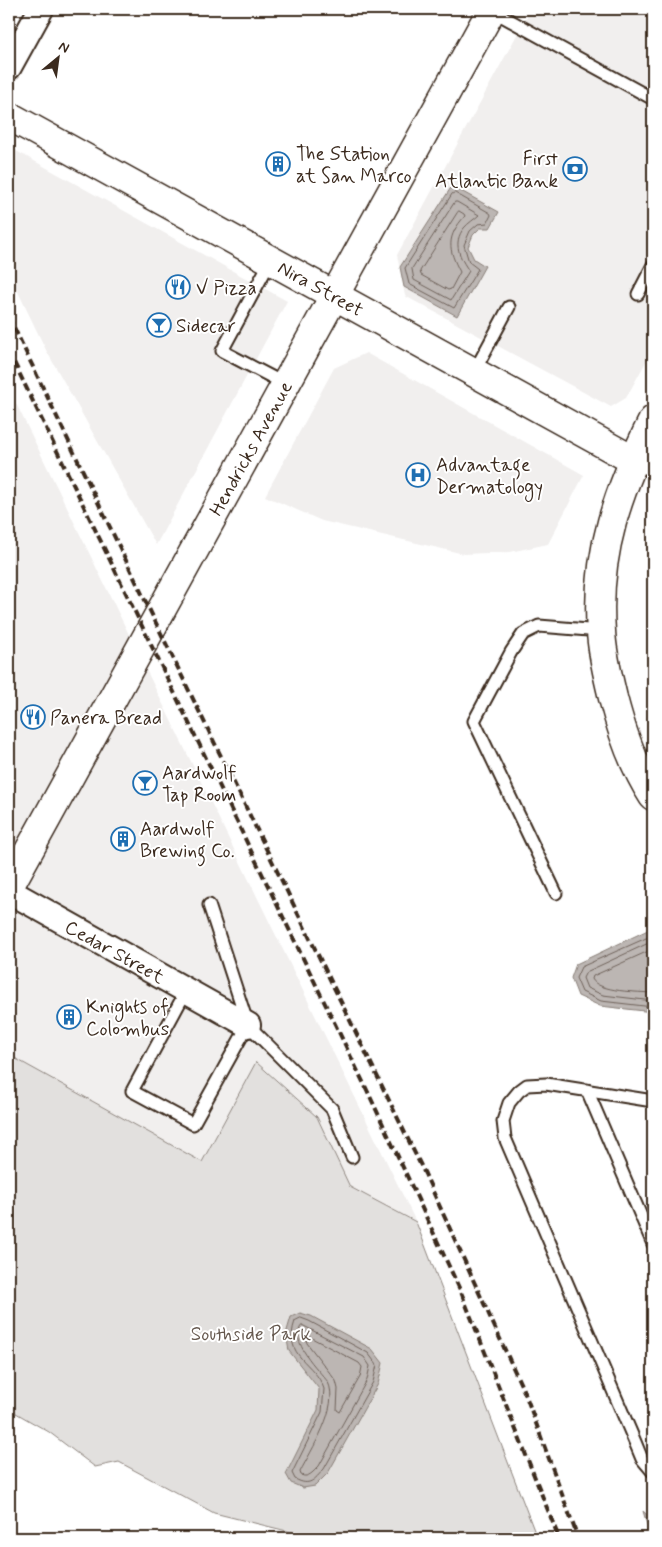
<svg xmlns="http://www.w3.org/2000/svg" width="662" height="1547" font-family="Mynerve,sans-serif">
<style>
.built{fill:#f1efee}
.green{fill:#e2e0de;stroke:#8e857e}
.water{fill:#bcb6b3;stroke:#887e77}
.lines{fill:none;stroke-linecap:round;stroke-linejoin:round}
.shore{stroke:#6f625a;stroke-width:1}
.lane-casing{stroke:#3b2a1e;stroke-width:15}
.street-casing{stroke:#3b2a1e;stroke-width:28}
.secondary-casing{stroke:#3b2a1e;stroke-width:31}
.primary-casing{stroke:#3b2a1e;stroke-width:31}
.lane{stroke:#fff;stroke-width:11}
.street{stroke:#fff;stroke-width:24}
.secondary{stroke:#fff;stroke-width:28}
.primary{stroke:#fff;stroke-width:28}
.rail{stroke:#3b2a1e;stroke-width:4;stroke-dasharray:8 4;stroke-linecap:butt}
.labels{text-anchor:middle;stroke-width:4;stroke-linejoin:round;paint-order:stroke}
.poi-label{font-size:19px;fill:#3b2a1e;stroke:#fff;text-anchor:start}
.street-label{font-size:19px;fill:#3b2a1e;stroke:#fff}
.park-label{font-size:19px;fill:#65584e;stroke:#fff}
</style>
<rect width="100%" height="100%" fill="#fff"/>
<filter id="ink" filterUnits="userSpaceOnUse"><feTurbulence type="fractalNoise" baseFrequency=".02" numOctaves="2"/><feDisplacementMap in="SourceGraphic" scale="10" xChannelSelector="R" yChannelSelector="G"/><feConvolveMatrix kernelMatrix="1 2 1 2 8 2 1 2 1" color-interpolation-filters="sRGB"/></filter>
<g filter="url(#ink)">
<g class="built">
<path d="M 531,9 L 653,9 L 653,349 L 626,398 L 611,407 L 405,296 L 397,255 Z"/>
<path d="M 9,147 L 287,301 L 156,545 L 46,350 L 9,273 Z"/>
<path d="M 366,353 L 584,475 L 548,544 L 510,552 L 464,554 L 322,521 L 265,496 L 334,368 Z"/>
<path d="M 9,389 L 416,1222 L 350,1187 L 317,1117 L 257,1063 L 202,1163 L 9,1055 Z"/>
</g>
<path class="green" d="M 9,1055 L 202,1162 L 256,1062 L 317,1117 L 350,1187 L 416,1222 L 537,1538 L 299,1538 L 299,1534 L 214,1513 L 119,1462 L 95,1467 L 49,1432 L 9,1409 Z"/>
<g class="water">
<path d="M 452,186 L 499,212 L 490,228 L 480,228 L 473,235 L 468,247 L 474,259 L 485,266 L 457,316 L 404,287 L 400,267 Z"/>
<path d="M 650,929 L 653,930 L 653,1012 L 600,1006 L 578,996 L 571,978 L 576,964 Z"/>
<path d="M 300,1313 L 311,1316 L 372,1349 L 383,1363 L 378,1384 L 328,1473 L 315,1486 L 303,1488 L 291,1483 L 286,1474 L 318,1410 L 319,1389 L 289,1351 L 286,1334 L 291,1317 Z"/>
<path d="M 643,1511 L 653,1520 L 653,1538 L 651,1538 Z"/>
</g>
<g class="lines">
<g class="shore">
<path d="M 455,193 L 490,213 L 491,215 L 487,223 L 478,224 L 470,231 L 464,245 L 469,262 L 478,269 L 454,308 L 409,284 L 405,268 L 452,194 Z"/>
<path d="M 455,202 L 457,202 L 479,215 C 475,219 468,223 464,228 C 452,243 460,258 469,271 L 451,300 L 414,280 L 412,269 Z"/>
<path d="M 459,211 L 464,214 L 465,216 C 446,237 448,249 460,272 L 451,289 L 448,290 L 421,275 L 420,271 L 457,213 Z"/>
<path d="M 653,935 L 581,967 L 576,978 L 582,992 L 601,1001 L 653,1007"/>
<path d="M 653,941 L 586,972 L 583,978 L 587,988 L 603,995 L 653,1001"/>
<path d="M 653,949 L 593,976 L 592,979 C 598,992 639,992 653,993"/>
<path d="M 301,1318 L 309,1321 L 368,1353 L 377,1365 L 373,1382 L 324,1469 C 314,1480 310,1487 295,1479 L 292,1473 L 322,1412 L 324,1389 C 315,1361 282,1358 295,1321 Z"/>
<path d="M 302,1325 L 364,1357 L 370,1366 L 367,1380 L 319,1466 C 314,1471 308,1479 301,1475 L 300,1472 C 311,1450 340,1407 328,1382 C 318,1369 288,1341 302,1325 Z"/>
<path d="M 308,1336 L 359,1363 L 362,1367 L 360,1377 L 340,1412 L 337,1410 L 338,1389 L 336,1381 L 307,1343 L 306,1339 Z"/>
</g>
<g class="lane-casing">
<g id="lane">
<path d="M 491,10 L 653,99"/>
<path d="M 271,260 L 222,351 L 285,384"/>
<path d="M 638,294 L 653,265"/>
<path d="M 474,372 L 509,307"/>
<path d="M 635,461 L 653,472"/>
<path d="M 556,893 L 474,721 L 511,652 L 523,634 L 539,626 L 601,631"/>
<path d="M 209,905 L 248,1025 L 332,1109 L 352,1157"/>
<path d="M 186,991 L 132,1091 L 193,1124 L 248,1025"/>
<path d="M 587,1090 L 653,1244"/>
<path d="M 653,1101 L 546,1084 L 527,1085 L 519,1091 L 509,1103 L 503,1121 L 505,1138 L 635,1442 L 642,1459 L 653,1472"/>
</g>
</g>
<g class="street-casing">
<g id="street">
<path d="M 9,67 L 41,9"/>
<path d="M 9,891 L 248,1025"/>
</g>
</g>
<g class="secondary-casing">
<path id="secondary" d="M 9,116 L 633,460"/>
</g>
<g class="primary-casing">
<g id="primary">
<path d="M 653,420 C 619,488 595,554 601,631 C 602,654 608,676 613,698 C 622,733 634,767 653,796"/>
<path d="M 9,887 L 492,9"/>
</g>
</g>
<use href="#lane" class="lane"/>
<use href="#street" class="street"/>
<use href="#secondary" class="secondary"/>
<use href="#primary" class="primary"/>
<g class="rail">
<path d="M 9,317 L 155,621 L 425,1174 L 526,1396 L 578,1538"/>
<path d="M 9,352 L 367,1090 L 461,1292 L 559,1538"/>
</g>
</g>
</g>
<defs>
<g id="building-ring" transform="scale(1.25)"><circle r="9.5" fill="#fff" stroke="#1f6fb2" stroke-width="1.5"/><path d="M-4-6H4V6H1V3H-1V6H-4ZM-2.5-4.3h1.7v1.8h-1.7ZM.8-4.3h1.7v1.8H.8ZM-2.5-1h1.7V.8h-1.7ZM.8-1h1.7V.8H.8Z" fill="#1f6fb2"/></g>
<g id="bank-ring" transform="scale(1.25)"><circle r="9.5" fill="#fff" stroke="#1f6fb2" stroke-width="1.5"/><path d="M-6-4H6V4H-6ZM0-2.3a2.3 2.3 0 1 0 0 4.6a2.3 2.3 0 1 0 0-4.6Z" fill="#1f6fb2"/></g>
<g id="restaurant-ring" transform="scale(1.25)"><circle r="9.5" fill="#fff" stroke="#1f6fb2" stroke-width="1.5"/><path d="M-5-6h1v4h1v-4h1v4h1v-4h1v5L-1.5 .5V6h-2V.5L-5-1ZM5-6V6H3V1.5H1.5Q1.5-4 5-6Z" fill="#1f6fb2"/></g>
<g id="bar-ring" transform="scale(1.25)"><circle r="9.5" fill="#fff" stroke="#1f6fb2" stroke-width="1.5"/><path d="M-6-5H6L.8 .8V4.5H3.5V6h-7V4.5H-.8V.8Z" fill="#1f6fb2"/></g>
<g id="hospital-ring" transform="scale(1.25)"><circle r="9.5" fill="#fff" stroke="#1f6fb2" stroke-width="1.5"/><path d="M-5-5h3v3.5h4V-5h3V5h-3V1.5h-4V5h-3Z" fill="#1f6fb2"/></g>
</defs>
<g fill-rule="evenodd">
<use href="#building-ring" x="278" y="164"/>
<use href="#bank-ring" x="575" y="169"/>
<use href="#restaurant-ring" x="178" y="287"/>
<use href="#bar-ring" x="159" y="325"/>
<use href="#hospital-ring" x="418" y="475"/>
<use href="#restaurant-ring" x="33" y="717"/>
<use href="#bar-ring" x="145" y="783"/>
<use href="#building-ring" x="123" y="839"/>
<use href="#building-ring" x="69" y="1017"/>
</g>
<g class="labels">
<g class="poi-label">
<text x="296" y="160">The Station<tspan x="296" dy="22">at San Marco</tspan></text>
<text x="558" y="165" text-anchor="end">First<tspan x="558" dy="22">Atlantic Bank</tspan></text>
<text x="196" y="294">V Pizza</text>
<text x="176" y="332">Sidecar</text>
<text x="436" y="471">Advantage<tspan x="436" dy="22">Dermatology</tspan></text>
<text x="50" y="724">Panera Bread</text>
<text x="162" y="779">Aardwolf<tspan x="162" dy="22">Tap Room</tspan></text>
<text x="140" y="835">Aardwolf<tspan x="140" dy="22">Brewing Co.</tspan></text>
<text x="86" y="1013">Knights of<tspan x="86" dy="22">Colombus</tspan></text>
</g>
<g class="street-label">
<text transform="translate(321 288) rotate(29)" y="7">Nira Street</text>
<text transform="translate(250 448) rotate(-61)" y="7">Hendricks Avenue</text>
<text transform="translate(115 951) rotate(29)" y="7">Cedar Street</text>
</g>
<g class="park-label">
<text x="251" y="1340">Southside Park</text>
</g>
</g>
<rect width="662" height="1547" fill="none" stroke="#fff" stroke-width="30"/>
<rect x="15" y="15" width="632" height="1517" fill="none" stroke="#3b2a1e" stroke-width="2" filter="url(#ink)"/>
<g transform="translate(58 58) rotate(29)" stroke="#ffffff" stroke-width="4" paint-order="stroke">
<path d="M0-4L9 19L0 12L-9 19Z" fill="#3b2a1e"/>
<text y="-8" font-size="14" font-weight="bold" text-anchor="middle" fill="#3b2a1e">N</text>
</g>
</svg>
